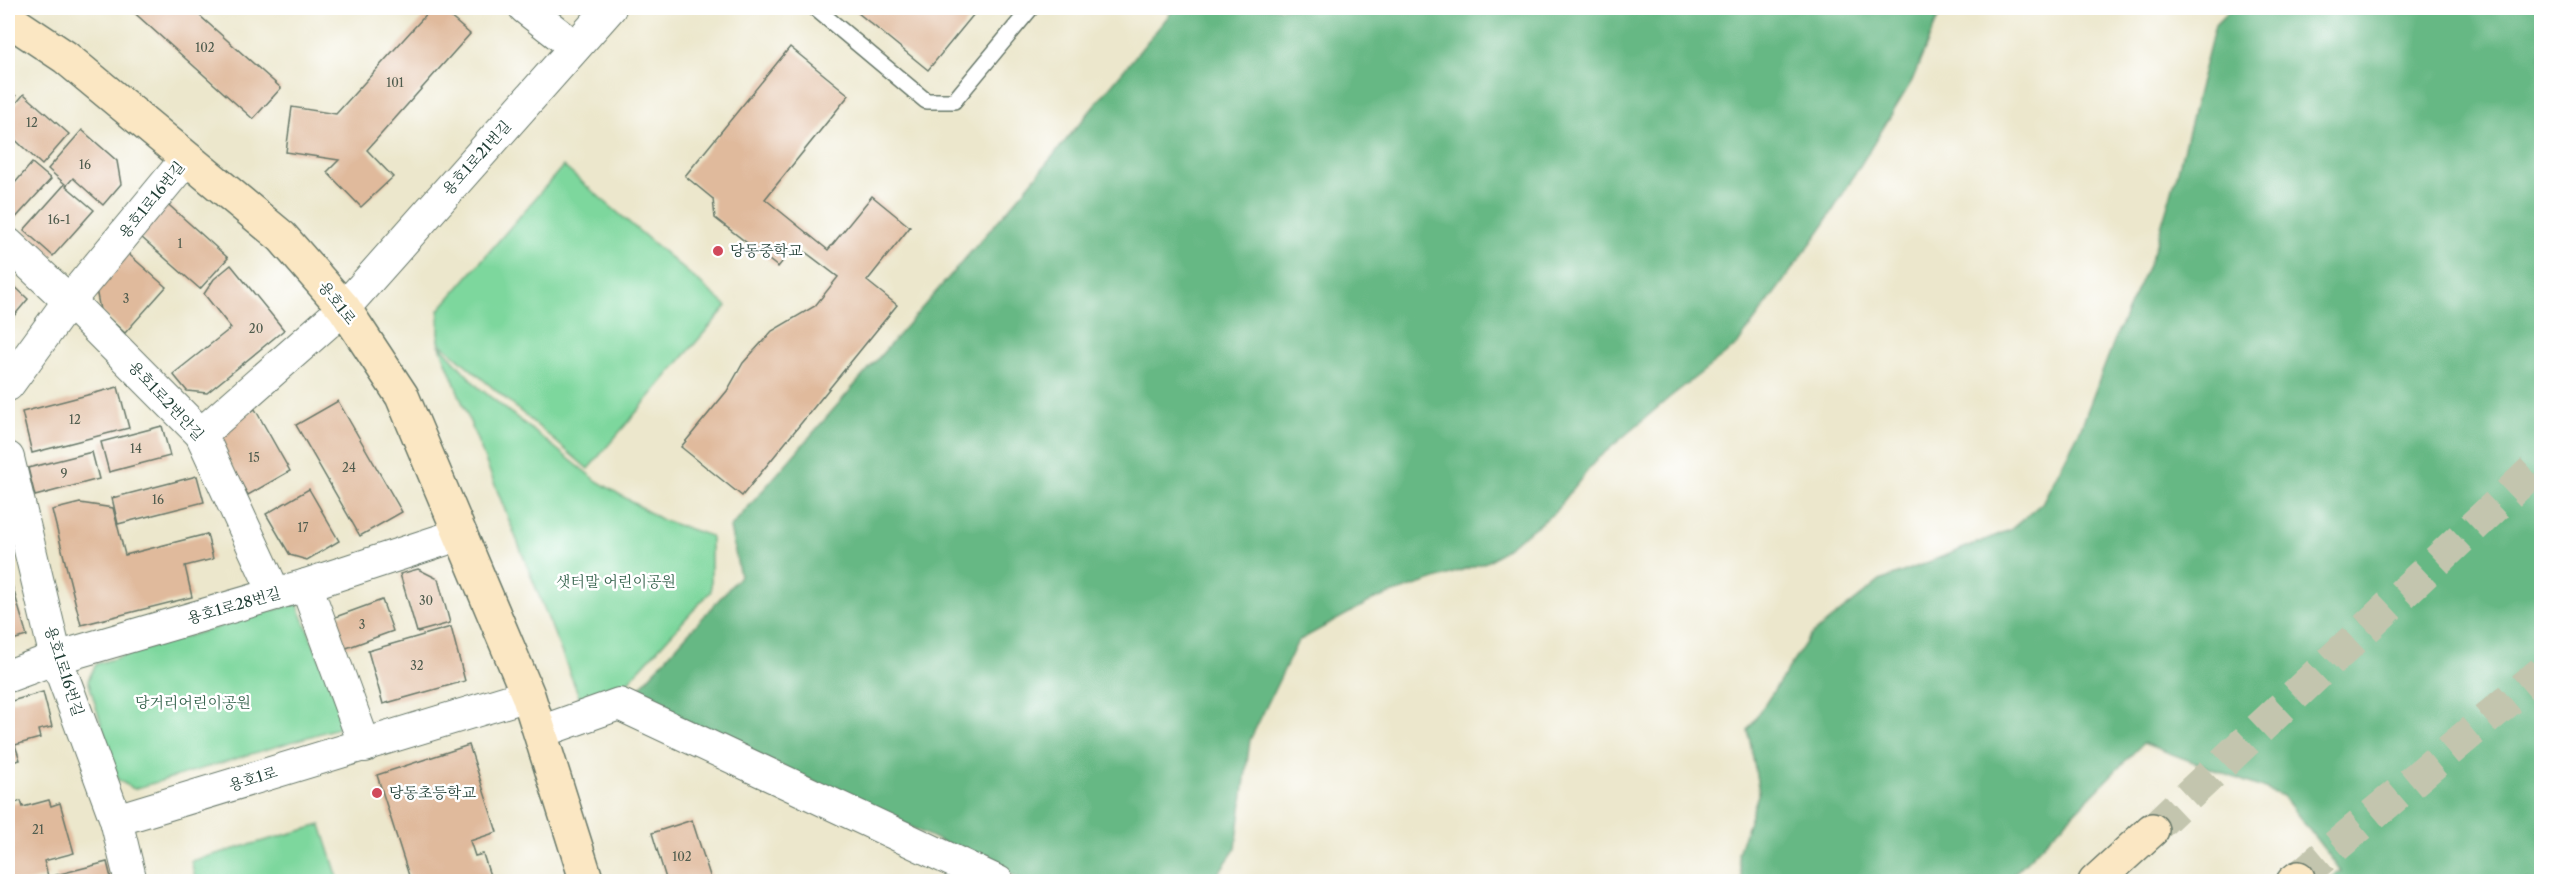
<svg xmlns="http://www.w3.org/2000/svg" width="2549" height="889" font-family="'Libre Caslon Text','Noto Serif KR',serif">
<style>
.green{fill:#7dd79d;stroke:#4e8a68;stroke-width:1.5}
.forest{fill:#66b884;stroke:#427a5c;stroke-width:1.5}
.building{fill:#e0ba9c}
.lines{fill:none;stroke-linecap:round;stroke-linejoin:round}
.secondary-tunnel{stroke:#c3c5ae;stroke-width:33;stroke-dasharray:33 16;stroke-linecap:butt}
.lane-casing{stroke:#677869;stroke-width:18}
.street-casing{stroke:#677869;stroke-width:34}
.secondary-casing{stroke:#677869;stroke-width:36}
.lane{stroke:#fff;stroke-width:15}
.street{stroke:#fff;stroke-width:32}
.secondary{stroke:#fbe7c3;stroke-width:33}
.poi-dot{fill:#d1495b;stroke:#fff;stroke-width:2}
.labels{text-anchor:middle;stroke-width:5;stroke-linejoin:round;paint-order:stroke}
.number-label{font-size:12px;fill:#4f5c4e}
.street-label{font-size:15px;fill:#1f3d34;stroke:#fff}
.poi-label{font-size:15px;fill:#1f3d34;stroke:#fff;text-anchor:start}
.park-label{font-size:15px;fill:#36644e;stroke:#fff}
</style>
<rect width="100%" height="100%" fill="#fff"/>
<filter id="ink" filterUnits="userSpaceOnUse"><feTurbulence type="fractalNoise" baseFrequency=".0167" numOctaves="2"/><feDisplacementMap in="SourceGraphic" scale="12" xChannelSelector="R" yChannelSelector="G"/><feConvolveMatrix kernelMatrix="1 2 1 2 8 2 1 2 1" color-interpolation-filters="sRGB"/></filter>
<filter id="wash" filterUnits="userSpaceOnUse"><feTurbulence type="fractalNoise" baseFrequency=".008" numOctaves="4" result="noise"/><feDisplacementMap in="SourceGraphic" scale="24" xChannelSelector="R" yChannelSelector="G"/><feGaussianBlur stdDeviation="1.35" result="paint"/><feColorMatrix in="noise" values="0 0 0 0 0 0 0 0 0 0 0 0 0 0 0 0 0 1.4 0 .05"/><feComposite in="paint" operator="in"/></filter>
<g filter="url(#wash)">
<rect width="100%" height="100%" fill="#ece7cc"/>
<g class="green">
<path d="M 563,166 L 727,306 L 588,469 L 439,342 L 439,310 Z"/>
<path d="M 439,344 L 478,387 L 597,481 L 662,520 L 711,536 L 711,591 L 613,698 L 584,709 Z"/>
<path d="M 297,603 L 343,716 L 338,728 L 134,789 L 118,780 L 88,680 L 96,664 Z"/>
<path d="M 321,825 L 339,881 L 196,881 L 191,861 Z"/>
</g>
<g class="forest">
<path d="M 1175,8 L 1942,8 L 1912,81 L 1822,228 L 1737,345 L 1670,397 L 1596,460 L 1554,513 L 1489,561 L 1373,600 L 1298,641 L 1250,740 L 1236,848 L 1213,881 L 1025,881 L 632,696 L 740,576 L 730,528 L 1024,191 Z"/>
<path d="M 2232,8 L 2541,8 L 2541,881 L 2326,881 L 2341,871 L 2283,796 L 2143,743 L 2007,881 L 1742,881 L 1738,853 L 1759,792 L 1748,730 L 1810,636 L 1880,581 L 2010,530 L 2042,503 L 2080,430 L 2118,331 L 2153,254 L 2178,171 L 2215,25 Z"/>
</g>
<g id="blocks">
<g class="building">
<path d="M 129,8 L 191,8 L 281,88 L 253,119 Z"/>
<path d="M 432,8 L 440,8 L 470,34 L 367,150 L 393,177 L 361,207 L 327,172 L 339,160 L 286,152 L 292,107 L 336,114 Z"/>
<path d="M 852,8 L 979,8 L 928,70 Z"/>
<path d="M 790,47 L 849,95 L 765,199 L 828,250 L 872,196 L 910,227 L 867,281 L 897,305 L 742,496 L 681,447 L 727,391 L 743,363 L 772,331 L 815,306 L 838,277 L 796,245 L 778,267 L 715,218 L 713,199 L 685,176 Z"/>
<path d="M 8,89 L 16,96 L 8,105 Z"/>
<path d="M 24,94 L 69,134 L 42,165 L 8,133 L 8,113 Z"/>
<path d="M 82,130 L 117,161 L 121,184 L 103,205 L 73,178 L 66,186 L 94,210 L 53,256 L 24,230 L 65,184 L 48,169 Z"/>
<path d="M 32,163 L 51,179 L 11,223 L 8,219 L 8,191 Z"/>
<path d="M 161,198 L 228,258 L 200,289 L 133,230 Z"/>
<path d="M 124,250 L 166,287 L 125,333 L 100,310 L 95,284 Z"/>
<path d="M 231,265 L 284,330 L 207,393 L 187,391 L 173,374 L 231,328 L 204,294 L 214,279 Z"/>
<path d="M 8,280 L 28,299 L 8,323 Z"/>
<path d="M 118,387 L 129,428 L 32,453 L 22,412 Z"/>
<path d="M 338,401 L 402,512 L 360,536 L 296,425 Z"/>
<path d="M 255,409 L 290,471 L 248,495 L 219,445 L 224,427 Z"/>
<path d="M 162,426 L 170,456 L 109,472 L 101,442 Z"/>
<path d="M 92,452 L 99,479 L 35,496 L 28,468 Z"/>
<path d="M 197,476 L 204,502 L 118,524 L 112,498 Z"/>
<path d="M 309,489 L 339,541 L 307,560 L 290,555 L 266,514 Z"/>
<path d="M 80,503 L 113,508 L 125,555 L 207,534 L 213,559 L 185,566 L 192,597 L 81,625 L 52,510 Z"/>
<path d="M 418,569 L 438,579 L 450,623 L 417,632 L 400,574 Z"/>
<path d="M 8,571 L 27,636 L 8,641 Z"/>
<path d="M 382,600 L 393,631 L 341,650 L 330,619 Z"/>
<path d="M 451,627 L 465,681 L 383,704 L 368,651 Z"/>
<path d="M 43,692 L 52,727 L 38,730 L 40,738 L 15,745 L 20,760 L 8,763 L 8,702 Z"/>
<path d="M 469,745 L 497,832 L 470,841 L 475,856 L 483,854 L 492,882 L 411,882 L 377,775 Z"/>
<path d="M 49,800 L 51,806 L 60,803 L 74,853 L 44,861 L 48,876 L 27,882 L 8,882 L 8,805 L 21,801 L 23,807 Z"/>
<path d="M 692,820 L 712,882 L 667,882 L 652,833 Z"/>
<path d="M 107,862 L 112,882 L 58,882 L 56,875 Z"/>
</g>
</g>
</g>
<g filter="url(#ink)">
<use href="#blocks" fill-opacity="0" stroke="#677869" stroke-width="1.5"/>
<g class="lines">
<g class="secondary-tunnel">
<path d="M 2152,830 L 2542,462"/>
<path d="M 2298,878 L 2542,672"/>
</g>
<g class="lane-casing">
<path id="lane" d="M 815,8 L 926,101 L 954,101 L 1031,8"/>
</g>
<g class="street-casing">
<g id="street">
<path d="M 525,8 L 575,47"/>
<path d="M 8,244 L 69,301 L 201,434 L 275,594"/>
<path d="M 8,385 L 69,301 L 187,158"/>
<path d="M 201,434 L 344,308 L 610,8"/>
<path d="M 8,458 L 56,658 L 116,820 L 131,882"/>
<path d="M 306,585 L 365,746"/>
<path d="M 8,676 L 56,658 L 306,585 L 461,534"/>
<path d="M 540,732 L 619,704 L 998,882"/>
<path d="M 116,820 L 528,695"/>
</g>
</g>
<g class="secondary-casing">
<g id="secondary">
<path d="M 8,19 L 65,57 L 282,237 L 344,308 L 402,396 L 528,695 L 587,882"/>
<path d="M 2095,882 L 2152,830"/>
<path d="M 2293,882 L 2298,878"/>
</g>
</g>
<use href="#lane" class="lane"/>
<use href="#street" class="street"/>
<use href="#secondary" class="secondary"/>
</g>
</g>
<g class="poi-dot">
<circle cx="718" cy="251" r="6"/>
<circle cx="377" cy="793" r="6"/>
</g>
<g class="labels">
<g class="number-label">
<text x="205" y="52">102</text>
<text x="395" y="87">101</text>
<text x="32" y="127">12</text>
<text x="85" y="169">16</text>
<text x="59" y="224">16-1</text>
<text x="180" y="248">1</text>
<text x="126" y="303">3</text>
<text x="256" y="333">20</text>
<text x="75" y="424">12</text>
<text x="136" y="453">14</text>
<text x="254" y="462">15</text>
<text x="349" y="472">24</text>
<text x="64" y="478">9</text>
<text x="158" y="504">16</text>
<text x="303" y="532">17</text>
<text x="426" y="605">30</text>
<text x="362" y="629">3</text>
<text x="417" y="670">32</text>
<text x="38" y="834">21</text>
<text x="682" y="861">102</text>
</g>
<g class="street-label">
<text transform="translate(477 158) rotate(-48)" y="5">용호1로21번길</text>
<text transform="translate(152 200) rotate(-51)" y="5">용호1로16번길</text>
<text transform="translate(337 303) rotate(52)" y="5">용호1로</text>
<text transform="translate(166 401) rotate(47)" y="5">용호1로2번안길</text>
<text transform="translate(234 606) rotate(-16)" y="5">용호1로28번길</text>
<text transform="translate(64 671) rotate(72)" y="5">용호1로16번길</text>
<text transform="translate(253 779) rotate(-17)" y="5">용호1로</text>
</g>
<g class="poi-label">
<text x="730" y="256">당동중학교</text>
<text x="389" y="798">당동초등학교</text>
</g>
<g class="park-label">
<text x="616" y="587">샛터말 어린이공원</text>
<text x="193" y="708">당거리어린이공원</text>
</g>
</g>
<rect width="2549" height="889" fill="none" stroke="#fff" stroke-width="30"/>
</svg>
